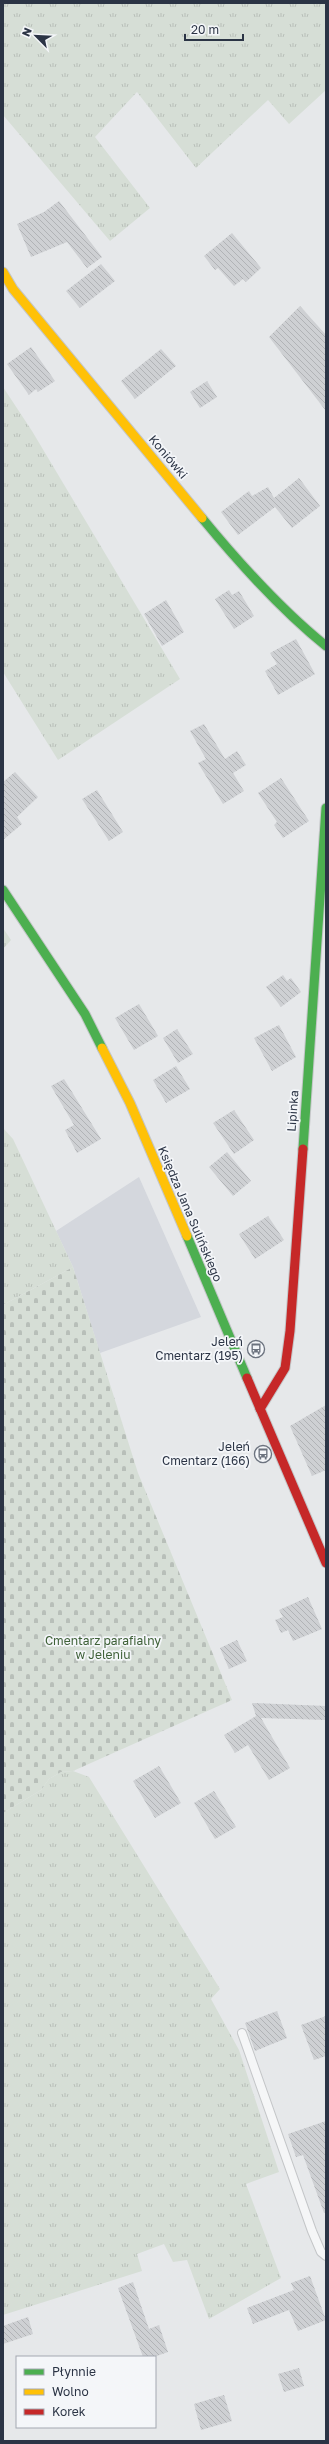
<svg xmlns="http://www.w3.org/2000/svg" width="329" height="2444" font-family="'Golos Text',sans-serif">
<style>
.built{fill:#d4d7dd}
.grass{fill:url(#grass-tufts)}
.cemetery{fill:url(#cemetery-stones)}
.building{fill:url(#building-back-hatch)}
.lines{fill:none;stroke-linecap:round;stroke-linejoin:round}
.lane-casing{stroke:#c4c6c8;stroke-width:10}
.fast-casing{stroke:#c4c6c8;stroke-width:11}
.slow-casing{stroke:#c4c6c8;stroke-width:11}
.jam-casing{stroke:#c4c6c8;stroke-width:11}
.lane{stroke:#f5f6f7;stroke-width:8}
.fast{stroke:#4caf50;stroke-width:9}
.slow{stroke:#ffc107;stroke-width:9}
.jam{stroke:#c62828;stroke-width:9}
.labels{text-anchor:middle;stroke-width:3.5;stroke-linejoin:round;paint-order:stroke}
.street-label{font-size:12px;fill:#2b3445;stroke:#f4f6f9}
.poi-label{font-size:12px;fill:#2b3445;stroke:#f4f6f9;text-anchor:end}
.park-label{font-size:12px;fill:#3f6138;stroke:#f4f6f9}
</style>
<defs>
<pattern id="grass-tufts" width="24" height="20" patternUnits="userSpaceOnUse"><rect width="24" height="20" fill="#d6ded6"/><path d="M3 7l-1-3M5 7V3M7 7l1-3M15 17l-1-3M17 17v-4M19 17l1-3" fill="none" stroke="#b8bfb9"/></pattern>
<pattern id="cemetery-stones" width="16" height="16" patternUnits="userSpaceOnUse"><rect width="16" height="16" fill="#d6ded6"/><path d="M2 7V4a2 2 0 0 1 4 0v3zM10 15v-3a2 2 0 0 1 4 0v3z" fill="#b8bfb9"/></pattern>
<pattern id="building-back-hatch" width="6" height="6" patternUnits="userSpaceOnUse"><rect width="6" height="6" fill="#ced0d3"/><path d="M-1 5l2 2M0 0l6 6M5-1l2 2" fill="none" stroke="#b1b3b6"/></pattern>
</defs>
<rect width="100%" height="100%" fill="#e6e8ea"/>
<path class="built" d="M 139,1177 L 201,1317 L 100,1353 L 73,1267 L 56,1231 Z"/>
<g class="grass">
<path d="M 3,3 L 326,3 L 326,90 L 289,124 L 268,100 L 196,168 L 137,92 L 95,137 L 150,208 L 110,241 L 3,115 Z"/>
<path d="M 3,387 L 32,431 L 180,679 L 58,760 L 3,672 Z"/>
<path d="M 3,928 L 11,940 L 3,949 Z"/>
<path d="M 3,1128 L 13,1139 L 73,1267 L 3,1305 Z"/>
<path d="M 73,1771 L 89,1777 L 220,1989 L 211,1999 L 239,2050 L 279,2172 L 246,2184 L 281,2278 L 209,2319 L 187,2260 L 173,2262 L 164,2244 L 137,2254 L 142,2271 L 3,2315 L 3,1813 L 41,1790 L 49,1779 L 61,1772 Z"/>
</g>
<path class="cemetery" d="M 73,1267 L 138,1473 L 232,1700 L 73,1771 L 61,1772 L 49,1779 L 41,1790 L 3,1813 L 3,1305 Z"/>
<g class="building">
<path d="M 59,201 L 102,257 L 87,268 L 67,242 L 31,257 L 17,224 L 44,212 Z"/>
<path d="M 232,233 L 261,268 L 246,282 L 243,279 L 234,286 L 218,268 L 215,270 L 204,256 Z"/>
<path d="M 101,264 L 115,281 L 80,308 L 66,291 Z"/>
<path d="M 300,306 L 326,335 L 326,411 L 269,337 Z"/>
<path d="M 31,347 L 55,381 L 38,392 L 36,389 L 29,395 L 7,364 Z"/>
<path d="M 161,349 L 176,366 L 135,399 L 121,381 Z"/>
<path d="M 207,381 L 217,397 L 200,408 L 190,392 Z"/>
<path d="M 299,478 L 320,506 L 292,528 L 275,507 L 238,535 L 221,512 L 249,491 L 252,496 L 268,487 L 274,498 Z"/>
<path d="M 229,590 L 232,595 L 239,591 L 254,616 L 234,629 L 215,599 Z"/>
<path d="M 166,600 L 184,632 L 162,646 L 144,614 Z"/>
<path d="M 296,639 L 315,674 L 278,695 L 265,671 L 277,664 L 270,653 Z"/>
<path d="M 204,724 L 225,759 L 237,751 L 246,765 L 233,773 L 244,791 L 223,804 L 198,763 L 206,759 L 190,731 Z"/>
<path d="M 15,772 L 38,797 L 17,817 L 22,824 L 3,840 L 3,782 Z"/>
<path d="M 281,778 L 309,821 L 283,838 L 274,825 L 277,822 L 258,793 Z"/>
<path d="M 97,790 L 123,832 L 109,841 L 82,799 Z"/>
<path d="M 283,975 L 287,981 L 291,978 L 301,992 L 281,1007 L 266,987 Z"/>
<path d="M 139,1004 L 158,1036 L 134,1050 L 115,1018 Z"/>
<path d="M 279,1025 L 296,1057 L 272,1071 L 254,1038 Z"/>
<path d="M 177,1029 L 193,1054 L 178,1063 L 163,1038 Z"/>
<path d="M 176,1066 L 190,1089 L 166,1103 L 153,1080 Z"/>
<path d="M 64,1079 L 101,1139 L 77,1153 L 65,1130 L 74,1125 L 51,1086 Z"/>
<path d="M 234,1110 L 254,1140 L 234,1154 L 213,1123 Z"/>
<path d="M 227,1152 L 251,1181 L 233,1196 L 209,1167 Z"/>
<path d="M 268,1216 L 284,1240 L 255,1259 L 239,1234 Z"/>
<path d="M 326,1405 L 326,1470 L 312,1476 L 290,1426 Z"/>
<path d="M 308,1597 L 322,1629 L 293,1641 L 288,1630 L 281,1633 L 275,1620 L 283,1617 L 279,1610 Z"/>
<path d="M 237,1640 L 247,1661 L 229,1669 L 220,1648 Z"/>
<path d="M 252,1703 L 326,1706 L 326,1720 L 261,1718 L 290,1768 L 269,1780 L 248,1745 L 235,1753 L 224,1735 L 256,1716 Z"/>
<path d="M 159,1766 L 181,1803 L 155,1818 L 133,1781 Z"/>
<path d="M 214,1791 L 236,1827 L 215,1839 L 194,1803 Z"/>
<path d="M 277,2011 L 287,2038 L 255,2051 L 245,2023 Z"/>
<path d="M 326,2016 L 326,2056 L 314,2060 L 301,2025 Z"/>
<path d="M 326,2121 L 326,2213 L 324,2213 L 303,2155 L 296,2157 L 288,2134 Z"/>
<path d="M 310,2276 L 326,2320 L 298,2331 L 289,2310 L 253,2324 L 247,2308 L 294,2290 L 291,2283 Z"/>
<path d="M 133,2282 L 149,2329 L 159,2325 L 168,2352 L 154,2357 L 143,2357 L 118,2288 Z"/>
<path d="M 28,2317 L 33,2334 L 3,2344 L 3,2326 Z"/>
<path d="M 299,2368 L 304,2386 L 284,2392 L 278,2374 Z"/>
<path d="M 224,2395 L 232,2421 L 201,2430 L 194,2404 Z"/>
</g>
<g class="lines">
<g class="lane-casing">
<path id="lane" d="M 242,2033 L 312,2231 L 321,2252 L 326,2256"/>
</g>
<g class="fast-casing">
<g id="fast">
<path d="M 202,518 C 239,563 280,609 326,646"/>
<path d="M 3,890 L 85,1014 L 102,1048"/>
<path d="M 303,1149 L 326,808"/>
<path d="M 187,1236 L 247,1378"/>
</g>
</g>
<g class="slow-casing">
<g id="slow">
<path d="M 3,272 L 13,289 L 202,518"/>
<path d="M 102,1048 L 130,1103 L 187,1236"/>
</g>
</g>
<g class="jam-casing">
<g id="jam">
<path d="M 247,1378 L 326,1563"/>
<path d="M 260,1409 L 285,1368 L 290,1331 L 303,1149"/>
</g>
</g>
<use href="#lane" class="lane"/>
<use href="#fast" class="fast"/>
<use href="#slow" class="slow"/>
<use href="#jam" class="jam"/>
</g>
<defs>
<g id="bus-ring" transform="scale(0.9)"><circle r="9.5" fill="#f4f6f9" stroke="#6c737f" stroke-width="1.5"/><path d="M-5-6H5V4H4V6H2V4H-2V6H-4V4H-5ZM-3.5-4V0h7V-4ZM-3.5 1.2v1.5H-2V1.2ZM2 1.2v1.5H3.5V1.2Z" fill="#6c737f"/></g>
</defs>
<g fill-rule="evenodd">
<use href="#bus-ring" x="256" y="1349"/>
<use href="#bus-ring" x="263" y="1454"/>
</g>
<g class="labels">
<g class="street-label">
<text transform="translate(168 457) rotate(50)" y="4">Koniówki</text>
<text transform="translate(293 1111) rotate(-86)" y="4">Lipinka</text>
<text transform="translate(190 1214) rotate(67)" y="4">Księdza Jana Sulińskiego</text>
</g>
<g class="poi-label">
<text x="243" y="1346">Jeleń<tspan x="243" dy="14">Cmentarz (195)</tspan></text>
<text x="250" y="1451">Jeleń<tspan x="250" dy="14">Cmentarz (166)</tspan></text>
</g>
<g class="park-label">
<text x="103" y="1645">Cmentarz parafialny<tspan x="103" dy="14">w Jeleniu</tspan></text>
</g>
</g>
<rect width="329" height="2444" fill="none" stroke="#2b3445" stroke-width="8"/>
<rect x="16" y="2356" width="140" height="72" fill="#f4f6f9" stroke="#a4a8b1"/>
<rect x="24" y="2369" width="20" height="6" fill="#4caf50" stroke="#a4a8b1"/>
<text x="52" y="2376" font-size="12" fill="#2b3445">Płynnie</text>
<rect x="24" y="2389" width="20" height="6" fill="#ffc107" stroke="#a4a8b1"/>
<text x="52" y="2396" font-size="12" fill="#2b3445">Wolno</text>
<rect x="24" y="2409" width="20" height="6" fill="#c62828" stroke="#a4a8b1"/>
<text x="52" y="2416" font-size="12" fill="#2b3445">Korek</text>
<g transform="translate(36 36) rotate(294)" stroke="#f4f6f9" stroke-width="3" paint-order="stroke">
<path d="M0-3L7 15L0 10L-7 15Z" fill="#2b3445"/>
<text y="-6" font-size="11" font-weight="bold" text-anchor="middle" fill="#2b3445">N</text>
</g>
<path d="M185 34v6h58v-6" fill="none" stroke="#2b3445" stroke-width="2"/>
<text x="191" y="34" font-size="12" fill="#2b3445" stroke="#f4f6f9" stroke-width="3" paint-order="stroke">20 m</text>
</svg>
